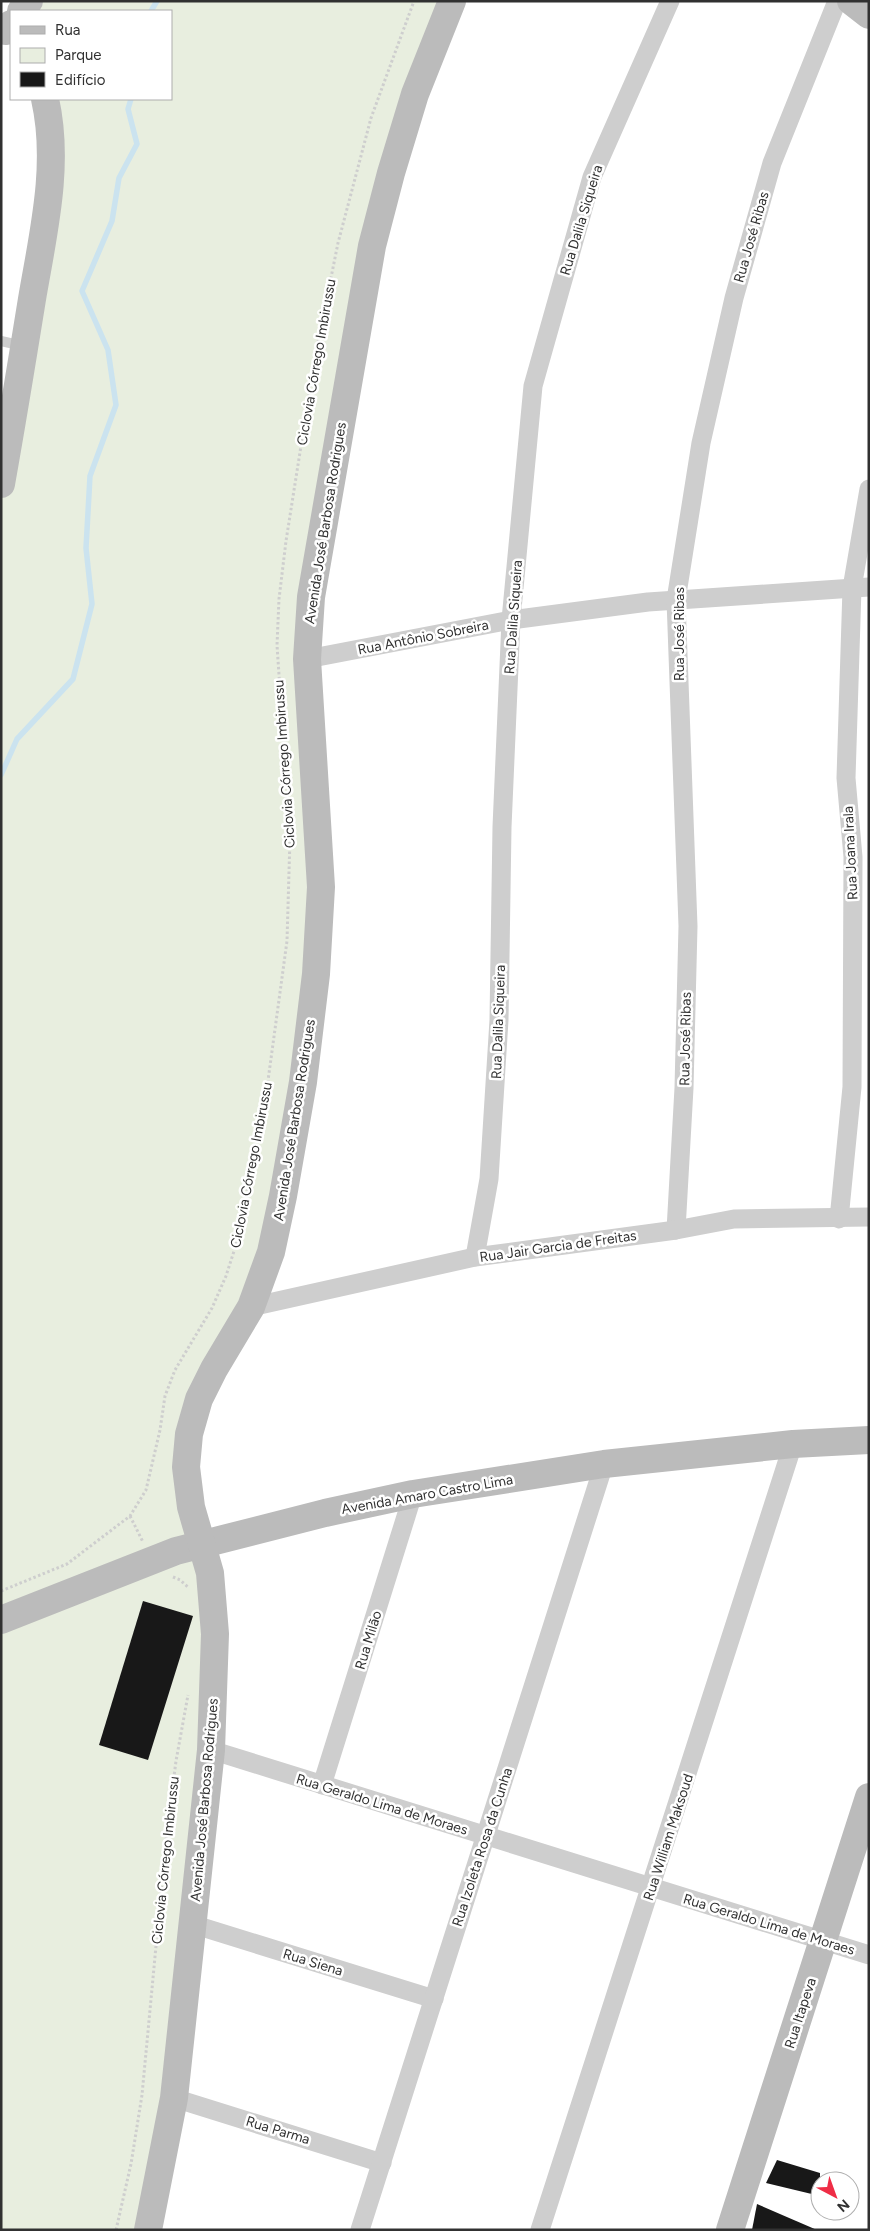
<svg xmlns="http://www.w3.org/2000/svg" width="870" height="2231" font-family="Figtree,sans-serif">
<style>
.green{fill:#e8eedf}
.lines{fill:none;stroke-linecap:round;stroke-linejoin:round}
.stream{stroke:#cbe3ef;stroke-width:5.5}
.building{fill:#181818}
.path{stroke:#cecece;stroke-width:3;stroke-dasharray:2.5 2.5;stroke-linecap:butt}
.lane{stroke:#cecece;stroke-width:10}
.street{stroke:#cecece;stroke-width:19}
.secondary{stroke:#bbb;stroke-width:28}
.labels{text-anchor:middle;stroke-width:5;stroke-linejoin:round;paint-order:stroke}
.street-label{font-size:14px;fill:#313131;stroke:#fff}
</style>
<rect width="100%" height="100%" fill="#fff"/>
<g class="green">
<path d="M 41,1 L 447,1 L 415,82 L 311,586 L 320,875 L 271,1240 L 198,1387 L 197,1532 L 1,1609 L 1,469 L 47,99 L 171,99 L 171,11 L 34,11 Z"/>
<path d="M 202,1551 L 213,1637 L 154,2230 L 1,2230 L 1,1627 Z"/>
</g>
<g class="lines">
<g class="stream">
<path d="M 151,11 L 157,1"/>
<path d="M 1,775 L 17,739 L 73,679 L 92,604 L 86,548 L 90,476 L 116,405 L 108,350 L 82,291 L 112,221 L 119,178 L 137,144 L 128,109 L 131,99"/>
</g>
</g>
<g class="building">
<path d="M 143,1601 L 193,1616 L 148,1760 L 99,1745 Z"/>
<path d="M 777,2160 L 820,2173 L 820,2196 L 766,2183 Z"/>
<path d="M 757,2204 L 817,2230 L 752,2230 Z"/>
</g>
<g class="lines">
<g class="path">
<path d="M 130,1516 L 143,1542"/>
<path d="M 173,1577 L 180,1580 L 188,1587"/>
<path d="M 1,1591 L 67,1564 L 130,1516 L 146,1490 L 160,1430 L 165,1396 L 175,1370 L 212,1308 L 226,1276 L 236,1245 L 264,1110 L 287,941 L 290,838 L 277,645 L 279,599 L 286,541 L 315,357 L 338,243 L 371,118 L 414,1"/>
<path d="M 116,2230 L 131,2164 L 142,2095 L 167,1829 L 176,1761 L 188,1695"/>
</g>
<path class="lane" d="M 1,341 L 23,346"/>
<g class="street">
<path d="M 307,659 L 511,620 L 648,602 L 869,587"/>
<path d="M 839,1219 L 852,1087 L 853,857 L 846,778 L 852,588 L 869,489"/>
<path d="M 676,1230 L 684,1088 L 688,926 L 676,600 L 701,443 L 734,298 L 772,163 L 837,1"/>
<path d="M 475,1257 L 489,1179 L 499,1020 L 502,827 L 511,620 L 533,386 L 592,177 L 670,1"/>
<path d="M 251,1307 L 475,1257 L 676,1230 L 734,1219 L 869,1217"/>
<path d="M 211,1750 L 869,1955"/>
<path d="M 322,1785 L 413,1494"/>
<path d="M 192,1924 L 434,1999"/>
<path d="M 174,2098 L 382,2163"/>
<path d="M 360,2230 L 604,1464"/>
<path d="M 540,2230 L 793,1444"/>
</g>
<g class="secondary">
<path d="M 851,1 L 869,15"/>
<path d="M 21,11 L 29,1"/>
<path d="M 6,31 L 11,24"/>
<path d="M 1,484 C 12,422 22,361 32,299 C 43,234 60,165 45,99"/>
<path d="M 1,1620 L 176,1551 L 325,1513 L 413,1494 L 604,1464 L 793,1444 L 869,1440"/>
<path d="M 148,2230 L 174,2098 L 211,1750 L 215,1634 L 210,1573 L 191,1507 L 186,1467 L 189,1434 L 199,1399 L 214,1369 L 251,1307 L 271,1252 L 283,1196 L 303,1082 L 316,974 L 321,887 L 307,659 L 311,597 L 372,246 L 391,173 L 415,94 L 452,1"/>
<path d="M 730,2230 L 869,1797"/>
</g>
</g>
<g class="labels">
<g class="street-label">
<text transform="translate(581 220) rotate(-73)" y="5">Rua Dalila Siqueira</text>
<text transform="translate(751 237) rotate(-74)" y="5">Rua José Ribas</text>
<text transform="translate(316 362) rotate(-80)" y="5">Ciclovia Córrego Imbirussu</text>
<text transform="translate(325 523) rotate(-81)" y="5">Avenida José Barbosa Rodrigues</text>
<text transform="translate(513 617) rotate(-86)" y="5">Rua Dalila Siqueira</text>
<text transform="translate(679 634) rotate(-90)" y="5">Rua José Ribas</text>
<text transform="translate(423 637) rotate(-11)" y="5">Rua Antônio Sobreira</text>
<text transform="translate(284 764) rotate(-94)" y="5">Ciclovia Córrego Imbirussu</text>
<text transform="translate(850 853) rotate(-93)" y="5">Rua Joana Irala</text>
<text transform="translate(498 1022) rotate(-88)" y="5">Rua Dalila Siqueira</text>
<text transform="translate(685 1039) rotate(-89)" y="5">Rua José Ribas</text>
<text transform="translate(294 1120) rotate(-81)" y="5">Avenida José Barbosa Rodrigues</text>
<text transform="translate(251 1165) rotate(-79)" y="5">Ciclovia Córrego Imbirussu</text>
<text transform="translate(558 1246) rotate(-8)" y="5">Rua Jair Garcia de Freitas</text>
<text transform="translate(427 1494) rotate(-10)" y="5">Avenida Amaro Castro Lima</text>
<text transform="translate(368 1640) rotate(-73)" y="5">Rua Milão</text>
<text transform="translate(204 1800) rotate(-85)" y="5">Avenida José Barbosa Rodrigues</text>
<text transform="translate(382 1804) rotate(17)" y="5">Rua Geraldo Lima de Moraes</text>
<text transform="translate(668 1837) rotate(-72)" y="5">Rua William Maksoud</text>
<text transform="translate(482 1847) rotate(-72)" y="5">Rua Izoleta Rosa da Cunha</text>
<text transform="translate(165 1860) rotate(-84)" y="5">Ciclovia Córrego Imbirussu</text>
<text transform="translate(769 1924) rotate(17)" y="5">Rua Geraldo Lima de Moraes</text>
<text transform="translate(313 1962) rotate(17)" y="5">Rua Siena</text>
<text transform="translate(800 2013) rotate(-72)" y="5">Rua Itapeva</text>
<text transform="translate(278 2130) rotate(17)" y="5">Rua Parma</text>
</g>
</g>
<rect width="870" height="2231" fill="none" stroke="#313131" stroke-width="5"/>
<rect x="10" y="10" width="162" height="90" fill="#ffffff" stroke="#adadad"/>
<rect x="20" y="26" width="25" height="8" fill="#bbbbbb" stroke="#adadad"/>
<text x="55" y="35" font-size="15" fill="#313131">Rua</text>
<rect x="20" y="48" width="25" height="15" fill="#e8eedf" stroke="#adadad"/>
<text x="55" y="60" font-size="15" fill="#313131">Parque</text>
<rect x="20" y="72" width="25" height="15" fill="#181818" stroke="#adadad"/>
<text x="55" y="85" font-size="15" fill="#313131">Edifício</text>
<g transform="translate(835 2196) rotate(139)"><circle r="24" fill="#ffffff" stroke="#adadad"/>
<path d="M0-4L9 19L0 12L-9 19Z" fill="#ef2d46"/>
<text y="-8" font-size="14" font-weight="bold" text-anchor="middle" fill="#313131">N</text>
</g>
</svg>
